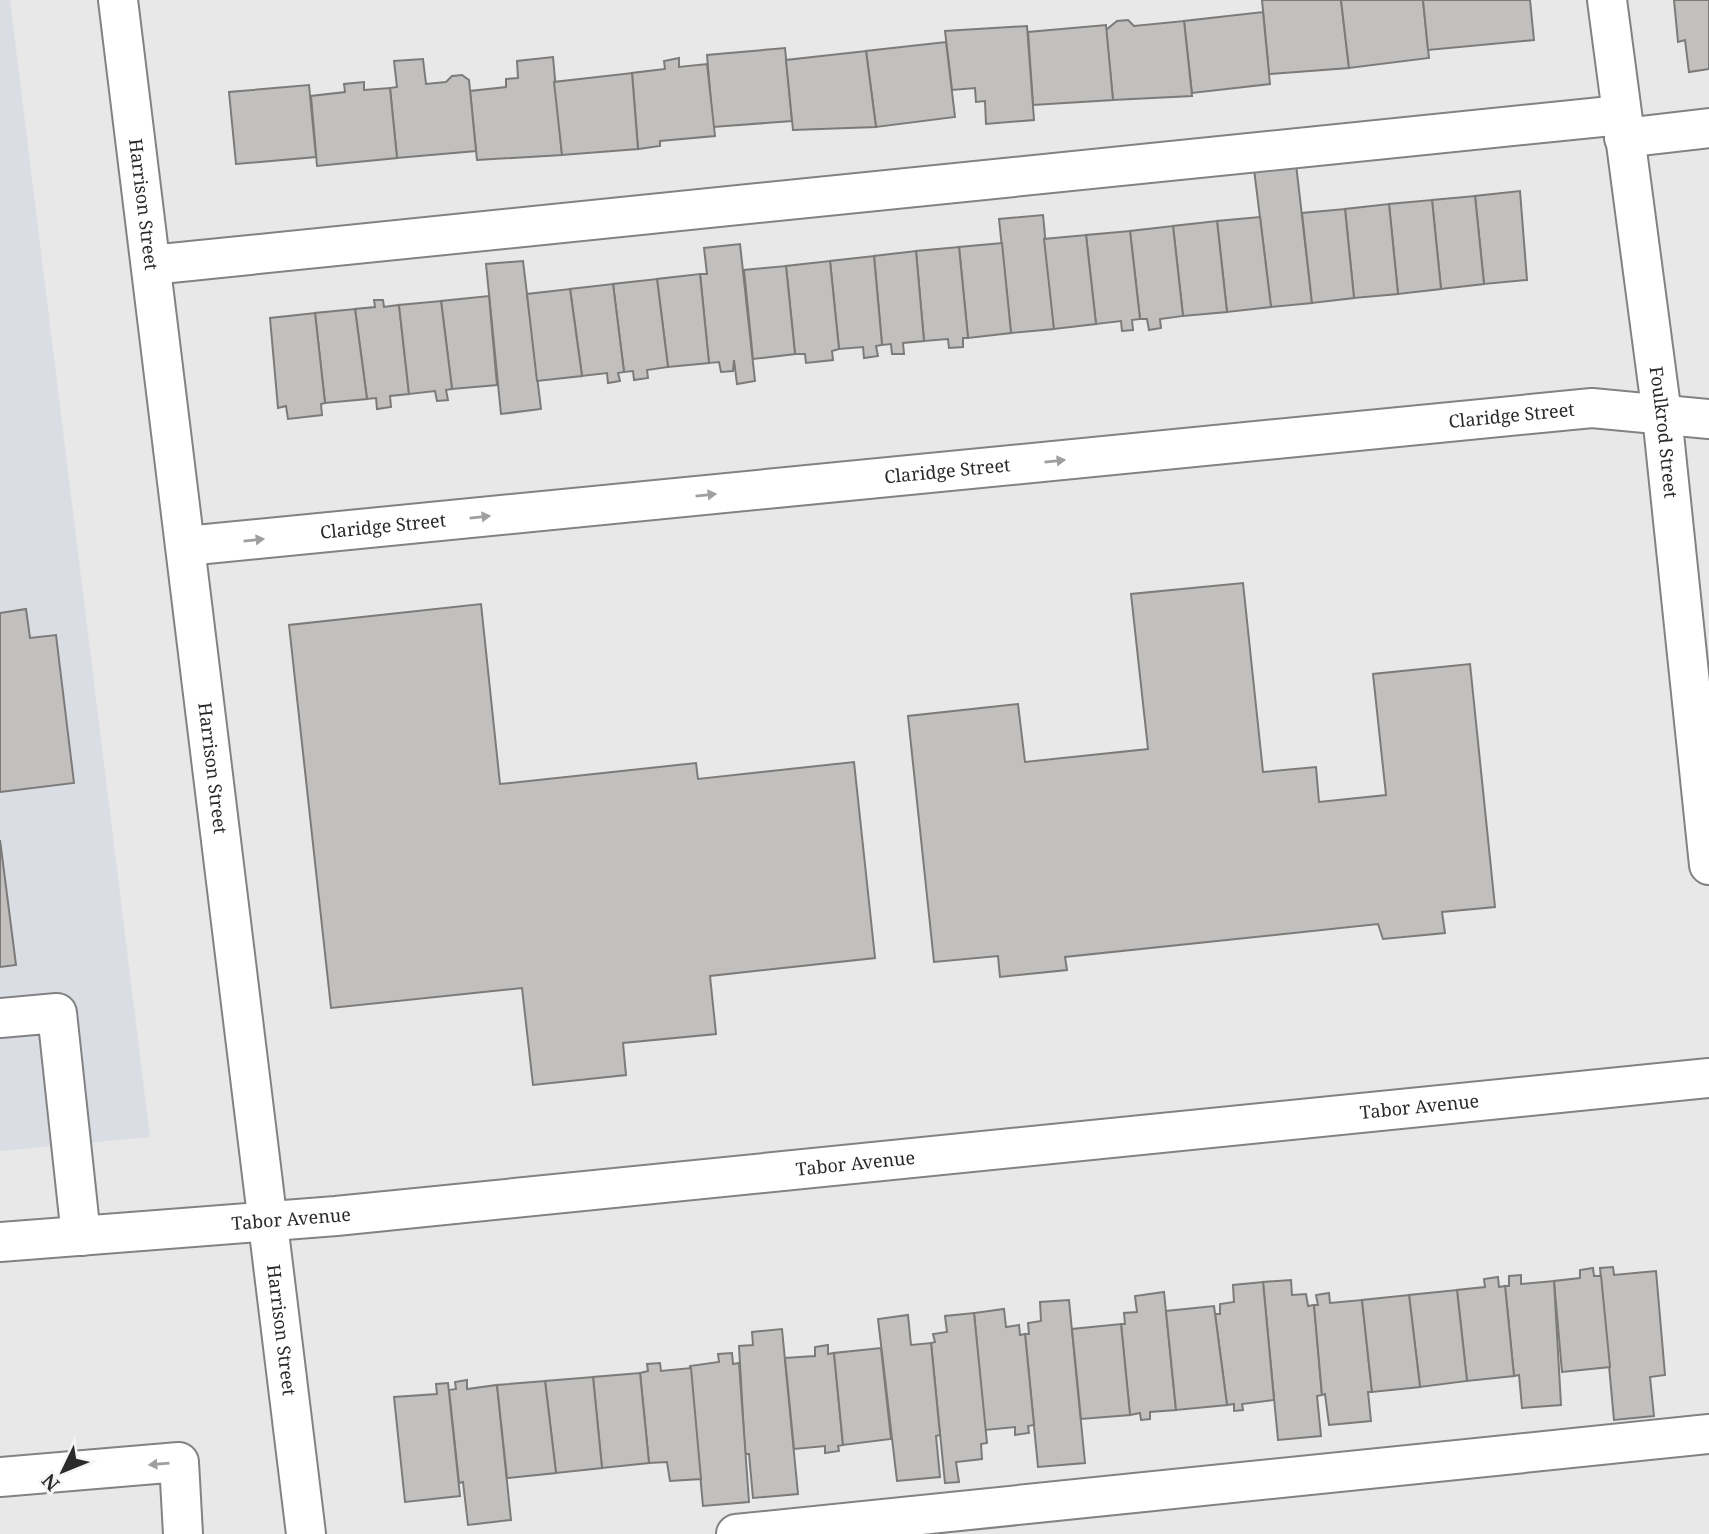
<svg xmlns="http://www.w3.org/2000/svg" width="1709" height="1534" font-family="'Noto Serif',serif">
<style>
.built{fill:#dbdde5}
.building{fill:#c1c0bf;stroke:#7c7b7a;stroke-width:2}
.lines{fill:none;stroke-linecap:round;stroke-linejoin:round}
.minor-casing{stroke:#828284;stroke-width:42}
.minor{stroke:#fff;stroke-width:38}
.oneway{fill:#9f9fa0}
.labels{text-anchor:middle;stroke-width:5;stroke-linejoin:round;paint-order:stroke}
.street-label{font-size:18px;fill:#2a2a2b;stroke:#f5f5f6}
</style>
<rect width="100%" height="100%" fill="#e8e8e9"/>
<path class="built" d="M 0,0 L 10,0 L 150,1137 L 0,1151 Z"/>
<g class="building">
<path d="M 1262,0 L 1341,0 L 1349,68 L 1269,74 Z"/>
<path d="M 1341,0 L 1423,0 L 1429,58 L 1349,68 Z"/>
<path d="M 1423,0 L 1530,0 L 1534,40 L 1428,50 Z"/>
<path d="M 1674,0 L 1709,0 L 1709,69 L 1689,72 L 1685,40 L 1678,42 Z"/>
<path d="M 1263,12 L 1270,84 L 1192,93 L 1184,21 Z"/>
<path d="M 1128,20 L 1134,26 L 1184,21 L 1192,96 L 1113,100 L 1106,30 L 1117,21 Z"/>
<path d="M 1106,25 L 1113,100 L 1033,105 L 1028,32 Z"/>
<path d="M 1027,26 L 1034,120 L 986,124 L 985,101 L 976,102 L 975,88 L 952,90 L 945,31 Z"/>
<path d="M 946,42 L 955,117 L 876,127 L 866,51 Z"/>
<path d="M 785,48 L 792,121 L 713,127 L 707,55 Z"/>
<path d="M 866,51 L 876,127 L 793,130 L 786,60 Z"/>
<path d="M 553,57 L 562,155 L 477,160 L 470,91 L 506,87 L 506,79 L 518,78 L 517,61 Z"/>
<path d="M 679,58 L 679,67 L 707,64 L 715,136 L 660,141 L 660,146 L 638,149 L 632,73 L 665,69 L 664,61 Z"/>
<path d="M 423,59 L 426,84 L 446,82 L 452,76 L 462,75 L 469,80 L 476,151 L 397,158 L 390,88 L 397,87 L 394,61 Z"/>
<path d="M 632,73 L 638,149 L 562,155 L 554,82 Z"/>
<path d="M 364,82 L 364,90 L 390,88 L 397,158 L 317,166 L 311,96 L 345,92 L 344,84 Z"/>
<path d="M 309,85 L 316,157 L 236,164 L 229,92 Z"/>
<path d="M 1296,164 L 1312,303 L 1271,307 L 1254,169 Z"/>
<path d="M 1520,191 L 1527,280 L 1484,284 L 1475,196 Z"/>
<path d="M 1475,196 L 1484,284 L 1441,289 L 1432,200 Z"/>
<path d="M 1432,200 L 1441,289 L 1398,294 L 1389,204 Z"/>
<path d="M 1389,204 L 1398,294 L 1354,298 L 1345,209 Z"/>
<path d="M 1345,209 L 1354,298 L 1312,303 L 1302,213 Z"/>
<path d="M 1043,215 L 1054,329 L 1011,333 L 999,219 Z"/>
<path d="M 1260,217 L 1271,307 L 1227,312 L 1217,221 Z"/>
<path d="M 1217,221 L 1227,312 L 1183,316 L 1173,226 Z"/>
<path d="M 1173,226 L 1183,316 L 1160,319 L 1161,328 L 1149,330 L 1147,319 L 1140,319 L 1130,231 Z"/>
<path d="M 1130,231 L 1140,319 L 1132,320 L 1133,330 L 1122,331 L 1121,321 L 1096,324 L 1086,235 Z"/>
<path d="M 1086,235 L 1096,324 L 1054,329 L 1044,239 Z"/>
<path d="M 1002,243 L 1011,333 L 968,338 L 959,247 Z"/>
<path d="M 740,244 L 755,381 L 737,384 L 734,360 L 733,371 L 721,372 L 719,362 L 709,363 L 700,274 L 707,274 L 704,248 Z"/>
<path d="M 959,247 L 968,338 L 963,338 L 963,347 L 949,348 L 948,339 L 924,341 L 916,251 Z"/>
<path d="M 916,251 L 924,341 L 903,343 L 904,354 L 892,354 L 891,344 L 882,345 L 874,256 Z"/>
<path d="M 874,256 L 882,345 L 876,346 L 878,356 L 864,358 L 863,347 L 839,349 L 830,261 Z"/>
<path d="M 523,261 L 541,409 L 501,414 L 486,264 Z"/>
<path d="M 830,261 L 839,349 L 832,351 L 833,360 L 806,363 L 805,354 L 795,354 L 786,266 Z"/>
<path d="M 786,266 L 795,354 L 753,359 L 744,270 Z"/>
<path d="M 700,274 L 709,363 L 668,367 L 657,279 Z"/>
<path d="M 657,279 L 668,367 L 647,370 L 648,378 L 634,380 L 633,371 L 624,372 L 613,284 Z"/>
<path d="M 613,284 L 624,372 L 618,373 L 620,381 L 608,383 L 607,373 L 582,376 L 570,289 Z"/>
<path d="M 570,289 L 582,376 L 537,381 L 527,294 Z"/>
<path d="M 489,296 L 497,385 L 452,389 L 441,301 Z"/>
<path d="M 374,300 L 383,300 L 384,307 L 399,305 L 409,394 L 390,396 L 391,407 L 377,409 L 376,398 L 367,399 L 355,309 L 375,307 Z"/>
<path d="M 441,301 L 452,389 L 446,390 L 448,400 L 437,401 L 435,391 L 409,394 L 399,305 Z"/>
<path d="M 355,309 L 367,399 L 325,403 L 315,313 Z"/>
<path d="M 315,313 L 325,403 L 321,404 L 322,415 L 288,419 L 286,406 L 278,408 L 270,318 Z"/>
<path d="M 1243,583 L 1263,772 L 1316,767 L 1319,802 L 1386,795 L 1373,674 L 1470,664 L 1495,907 L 1442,912 L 1445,933 L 1383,939 L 1378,924 L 1065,957 L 1067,970 L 1000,977 L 998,956 L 934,962 L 908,716 L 1018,704 L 1025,762 L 1148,749 L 1131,594 Z"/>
<path d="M 481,604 L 500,784 L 696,763 L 698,779 L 854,762 L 875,958 L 710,976 L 716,1034 L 623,1043 L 626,1075 L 533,1085 L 522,988 L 331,1008 L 289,625 Z"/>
<path d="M 26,609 L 30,638 L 56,635 L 74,783 L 0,792 L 0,613 Z"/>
<path d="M 0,840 L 16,965 L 0,967 Z"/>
<path d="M 1613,1267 L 1614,1275 L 1656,1271 L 1665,1375 L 1650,1377 L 1654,1416 L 1614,1420 L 1600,1268 Z"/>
<path d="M 1593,1268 L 1594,1276 L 1601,1276 L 1610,1367 L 1562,1372 L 1554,1281 L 1580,1278 L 1580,1270 Z"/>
<path d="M 1521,1275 L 1521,1284 L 1554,1281 L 1561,1405 L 1522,1408 L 1519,1375 L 1514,1376 L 1505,1286 L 1509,1286 L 1509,1276 Z"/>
<path d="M 1498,1277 L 1499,1287 L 1505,1286 L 1514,1376 L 1467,1381 L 1457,1290 L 1485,1287 L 1484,1279 Z"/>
<path d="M 1291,1280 L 1292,1295 L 1306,1294 L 1308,1306 L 1314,1305 L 1322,1395 L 1317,1396 L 1321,1436 L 1278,1440 L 1263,1282 Z"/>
<path d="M 1263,1282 L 1274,1400 L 1242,1404 L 1243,1410 L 1234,1411 L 1234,1404 L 1227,1405 L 1215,1314 L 1220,1314 L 1220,1304 L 1234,1302 L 1233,1285 Z"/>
<path d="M 1457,1290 L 1467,1381 L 1420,1387 L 1409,1295 Z"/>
<path d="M 1164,1292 L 1176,1410 L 1150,1412 L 1150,1419 L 1141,1420 L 1140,1413 L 1130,1415 L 1121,1324 L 1125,1324 L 1124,1313 L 1137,1312 L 1135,1296 Z"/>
<path d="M 1329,1293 L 1330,1303 L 1362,1300 L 1372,1392 L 1368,1392 L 1371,1421 L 1329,1425 L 1325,1394 L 1322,1395 L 1314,1305 L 1318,1305 L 1316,1295 Z"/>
<path d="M 1409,1295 L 1420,1387 L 1372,1392 L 1362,1300 Z"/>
<path d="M 1069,1300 L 1085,1463 L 1038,1467 L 1025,1334 L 1029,1334 L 1028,1323 L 1041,1321 L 1040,1302 Z"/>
<path d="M 1214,1306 L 1227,1405 L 1176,1410 L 1166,1311 Z"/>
<path d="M 1004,1309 L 1006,1327 L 1019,1325 L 1020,1335 L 1025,1334 L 1034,1425 L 1028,1426 L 1029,1433 L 1015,1435 L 1015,1427 L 985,1430 L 974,1313 Z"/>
<path d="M 974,1313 L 987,1443 L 981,1444 L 982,1459 L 956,1462 L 959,1482 L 945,1483 L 931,1343 L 935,1342 L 933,1334 L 947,1332 L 945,1316 Z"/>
<path d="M 908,1315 L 911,1345 L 931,1343 L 940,1435 L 936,1436 L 940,1477 L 897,1481 L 878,1319 Z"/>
<path d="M 1121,1324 L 1130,1415 L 1081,1419 L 1072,1329 Z"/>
<path d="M 782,1329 L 798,1494 L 753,1498 L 749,1454 L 745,1454 L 739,1346 L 753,1345 L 752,1332 Z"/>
<path d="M 828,1345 L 828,1354 L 834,1353 L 843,1445 L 838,1446 L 839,1451 L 825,1453 L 825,1446 L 794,1449 L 785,1358 L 815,1356 L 815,1347 Z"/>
<path d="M 881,1348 L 891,1439 L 843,1445 L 834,1353 Z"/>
<path d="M 732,1353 L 733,1364 L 739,1363 L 749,1502 L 703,1506 L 690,1366 L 719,1362 L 718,1354 Z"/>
<path d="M 660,1363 L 661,1371 L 691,1368 L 701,1479 L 670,1481 L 667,1462 L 649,1463 L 640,1373 L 648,1371 L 647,1364 Z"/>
<path d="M 640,1373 L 649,1463 L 602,1468 L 593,1377 Z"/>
<path d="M 593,1377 L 602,1468 L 556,1473 L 545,1381 Z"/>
<path d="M 467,1380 L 467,1389 L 497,1385 L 511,1520 L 468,1525 L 463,1482 L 459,1483 L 449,1390 L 456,1389 L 455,1382 Z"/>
<path d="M 545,1381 L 556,1473 L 507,1478 L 497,1385 Z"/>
<path d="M 448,1383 L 460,1496 L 405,1502 L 394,1397 L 437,1394 L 436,1384 Z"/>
</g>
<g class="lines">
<g class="minor-casing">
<g id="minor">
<path id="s1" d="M 118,0 L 306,1534"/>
<path id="s2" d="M 1607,0 L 1662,415 L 1709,865"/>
<path d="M 1624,138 L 1709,128"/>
<path d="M 151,265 L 1621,115"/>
<path id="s3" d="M 186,546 L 1592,408 L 1709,419"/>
<path d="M 0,1018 L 57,1013 L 81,1236"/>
<path id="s4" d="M 0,1242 L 336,1216 L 1709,1078"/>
<path d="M 0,1477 L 179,1462 L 183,1534"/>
<path d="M 736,1534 L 1709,1434"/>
</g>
</g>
<use href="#minor" class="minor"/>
</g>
<defs><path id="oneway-solid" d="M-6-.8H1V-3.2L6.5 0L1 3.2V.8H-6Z" transform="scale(1.75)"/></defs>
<g class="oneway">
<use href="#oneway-solid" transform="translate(1055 461) rotate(-6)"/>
<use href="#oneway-solid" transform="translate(706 495) rotate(-6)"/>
<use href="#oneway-solid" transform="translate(480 517) rotate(-6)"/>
<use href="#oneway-solid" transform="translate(254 540) rotate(-6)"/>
<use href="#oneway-solid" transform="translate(159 1464) rotate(175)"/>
</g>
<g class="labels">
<g class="street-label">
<text dy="6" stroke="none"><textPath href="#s1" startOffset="206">Harrison Street</textPath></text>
<text dy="6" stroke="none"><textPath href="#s3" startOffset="1332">Claridge Street</textPath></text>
<text dy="6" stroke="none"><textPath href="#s2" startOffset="436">Foulkrod Street</textPath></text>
<text dy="6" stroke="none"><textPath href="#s3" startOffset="765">Claridge Street</textPath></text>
<text dy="6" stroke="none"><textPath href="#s3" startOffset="198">Claridge Street</textPath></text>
<text dy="6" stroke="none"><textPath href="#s1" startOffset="774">Harrison Street</textPath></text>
<text dy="6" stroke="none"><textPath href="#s4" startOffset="1426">Tabor Avenue</textPath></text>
<text dy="6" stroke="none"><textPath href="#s4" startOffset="859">Tabor Avenue</textPath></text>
<text dy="6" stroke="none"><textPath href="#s4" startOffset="292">Tabor Avenue</textPath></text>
<text dy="6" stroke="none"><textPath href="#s1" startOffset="1340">Harrison Street</textPath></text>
</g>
</g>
<g transform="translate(63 1471) rotate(227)" stroke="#f5f5f6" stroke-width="5" paint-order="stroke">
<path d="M0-5L12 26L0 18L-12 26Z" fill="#2a2a2b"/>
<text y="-10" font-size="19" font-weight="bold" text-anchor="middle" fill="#2a2a2b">N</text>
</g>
</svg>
